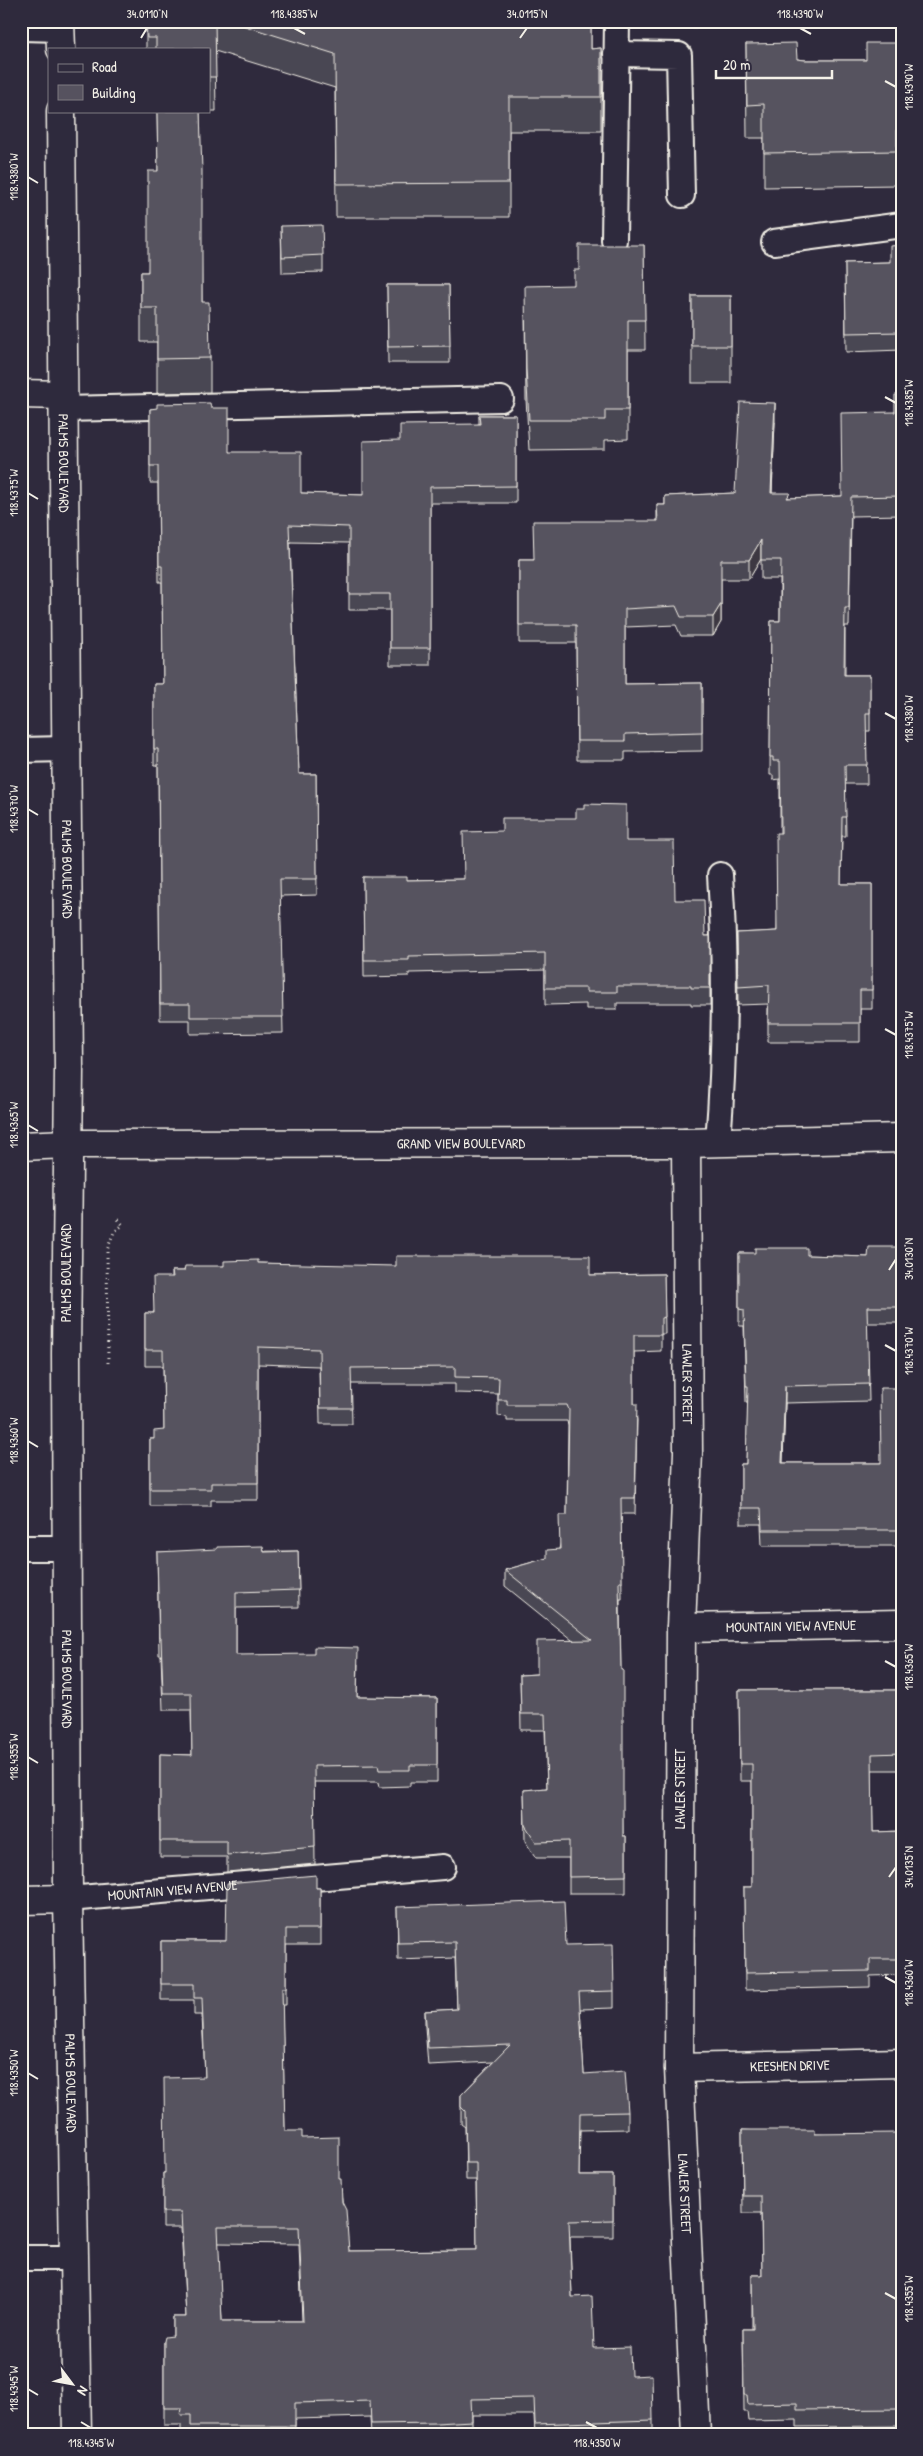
<svg xmlns="http://www.w3.org/2000/svg" width="923" height="2456" font-family="'Patrick Hand',sans-serif">
<style>
.lines{fill:none;stroke-linecap:round;stroke-linejoin:round}
.lane-casing{stroke:#f4f1e8;stroke-width:28}
.street-casing{stroke:#f4f1e8;stroke-width:31}
.secondary-casing{stroke:#f4f1e8;stroke-width:31}
.path{stroke:#f4f1e8;stroke-width:3;stroke-dasharray:1 4;stroke-linecap:butt}
.lane{stroke:#2f2a3d;stroke-width:24}
.street{stroke:#2f2a3d;stroke-width:28}
.secondary{stroke:#2f2a3d;stroke-width:28}
.wall{fill:#4a4752;stroke:#f4f1e8;fill-rule:evenodd}
.shaded-wall{fill:#3c3942;stroke:#f4f1e8}
.building{fill:#56525f;stroke:#f4f1e8;fill-rule:evenodd}
.ticks{fill:none;stroke:#f4f1e8;stroke-width:2}
.labels{text-anchor:middle;stroke-width:5;stroke-linejoin:round;paint-order:stroke}
.street-label{font-size:14px;fill:#f4f1e8;stroke:#2f2a3d}
.neatline{fill:none;stroke:#f4f1e8;stroke-width:2}
.ticks-label{font-size:12px;text-anchor:middle;fill:#f4f1e8}
</style>
<rect width="100%" height="100%" fill="#2f2a3d"/>
<filter id="ink" filterUnits="userSpaceOnUse"><feTurbulence type="fractalNoise" baseFrequency=".02" numOctaves="2"/><feDisplacementMap in="SourceGraphic" scale="10" xChannelSelector="R" yChannelSelector="G"/><feConvolveMatrix kernelMatrix="1 2 1 2 8 2 1 2 1" color-interpolation-filters="sRGB"/></filter>
<g filter="url(#ink)">
<g class="lines">
<g class="lane-casing">
<g id="lane">
<path d="M 21,28 L 61,29"/>
<path d="M 616,54 L 679,55 L 682,195"/>
<path d="M 614,240 L 617,21"/>
<path d="M 774,242 L 902,225"/>
<path d="M 63,409 L 501,399"/>
<path d="M 21,750 L 65,749"/>
<path d="M 718,1142 C 725,1053 726,965 720,875"/>
<path d="M 21,1548 L 66,1548"/>
<path id="s1" d="M 68,1899 L 443,1867"/>
<path d="M 21,2258 L 74,2258"/>
</g>
</g>
<g class="street-casing">
<g id="street">
<path d="M 21,394 L 63,395"/>
<path id="s2" d="M 686,1143 L 688,1452 L 681,1628 L 679,2068 L 696,2435"/>
<path id="s3" d="M 681,1628 L 902,1624"/>
<path d="M 21,1900 L 68,1899"/>
<path id="s4" d="M 679,2068 L 902,2063"/>
</g>
</g>
<g class="secondary-casing">
<g id="secondary">
<path d="M 60,21 L 61,49"/>
<path id="s5" d="M 61,111 L 69,1070 L 66,1354 L 68,1899 L 77,2435"/>
<path id="s6" d="M 21,1146 L 67,1144 L 686,1143 L 902,1138"/>
</g>
</g>
<path class="path" d="M 108,1363 L 107,1250 L 114,1232 L 123,1225 L 118,1219"/>
<use href="#lane" class="lane"/>
<use href="#street" class="street"/>
<use href="#secondary" class="secondary"/>
</g>
<g class="wall">
<path d="M 146,21 L 591,21 L 591,49 L 601,48 L 601,131 L 509,131 L 509,217 L 336,217 L 335,88 L 215,51 L 216,111 L 209,111 L 209,49 L 146,49 Z"/>
<path d="M 667,21 L 709,21 L 709,27 L 667,29 Z"/>
<path d="M 902,43 L 902,136 L 897,136 L 897,185 L 764,187 L 764,138 L 747,138 L 746,44 L 797,59 L 805,60 L 866,60 Z"/>
<path d="M 157,111 L 200,111 L 202,302 L 210,358 L 210,392 L 157,393 L 157,342 L 141,342 L 141,272 L 148,272 L 158,171 Z"/>
<path d="M 281,226 L 323,255 L 323,272 L 282,273 Z"/>
<path d="M 644,245 L 645,350 L 628,350 L 628,439 L 605,440 L 605,449 L 529,450 L 526,399 L 525,315 L 574,285 L 579,270 Z"/>
<path d="M 902,245 L 902,350 L 846,352 L 845,263 L 890,262 Z"/>
<path d="M 387,285 L 449,285 L 450,363 L 388,363 Z"/>
<rect x="692" y="296" width="39" height="87"/>
<path d="M 902,395 L 902,515 L 851,516 L 849,626 L 845,626 L 845,675 L 870,675 L 870,731 L 866,731 L 867,784 L 845,784 L 846,836 L 842,836 L 841,884 L 872,884 L 872,1009 L 860,1009 L 860,1042 L 768,1042 L 768,1004 L 738,1005 L 737,933 L 777,931 L 780,833 L 780,779 L 773,780 L 773,775 L 770,775 L 771,621 L 780,621 L 780,579 L 761,579 L 761,559 L 749,579 L 721,579 L 721,622 L 713,636 L 681,636 L 676,625 L 625,627 L 625,684 L 702,683 L 702,751 L 625,752 L 625,760 L 577,760 L 576,643 L 519,643 L 519,560 L 533,560 L 657,521 L 657,505 L 665,505 L 665,496 L 735,493 L 775,422 L 772,493 L 790,498 L 842,496 L 895,412 Z"/>
<path d="M 211,408 L 229,452 L 301,493 L 363,495 L 400,440 L 479,424 L 479,415 L 516,415 L 516,503 L 430,503 L 430,665 L 390,665 L 390,610 L 349,610 L 349,543 L 290,542 L 299,774 L 316,774 L 317,895 L 280,896 L 283,1033 L 190,1034 L 190,1020 L 160,1020 L 158,765 L 154,765 L 154,684 L 163,684 L 162,582 L 159,582 L 158,483 L 150,483 L 150,409 Z"/>
<path d="M 626,841 L 705,936 L 710,936 L 710,1005 L 691,1005 L 691,1003 L 617,1003 L 617,1009 L 586,1009 L 586,1004 L 545,1005 L 545,970 L 409,973 L 409,976 L 364,977 L 363,877 L 407,880 L 464,879 Z"/>
<path d="M 902,1247 L 902,1323 L 867,1323 L 869,1401 L 785,1403 L 783,1463 L 881,1463 L 902,1388 L 902,1546 L 762,1546 L 761,1524 L 741,1524 L 741,1464 L 746,1464 L 748,1402 L 746,1402 L 744,1326 L 739,1326 L 739,1253 L 868,1257 Z"/>
<path d="M 258,1263 L 590,1275 L 664,1274 L 665,1334 L 661,1334 L 661,1351 L 634,1352 L 634,1404 L 637,1420 L 635,1514 L 621,1514 L 622,1599 L 620,1599 L 623,1836 L 626,1836 L 626,1893 L 569,1893 L 569,1858 L 536,1858 L 525,1841 L 524,1790 L 547,1788 L 545,1730 L 521,1730 L 520,1675 L 537,1674 L 572,1640 L 505,1586 L 505,1570 L 547,1558 L 559,1549 L 567,1515 L 568,1426 L 567,1421 L 507,1421 L 507,1417 L 498,1416 L 498,1394 L 455,1393 L 455,1384 L 351,1384 L 352,1424 L 320,1424 L 319,1366 L 258,1364 L 258,1500 L 211,1500 L 211,1506 L 150,1506 L 150,1439 L 154,1439 L 164,1430 L 163,1366 L 145,1366 L 145,1313 L 153,1313 L 172,1277 L 172,1271 L 184,1271 L 224,1266 Z"/>
<path d="M 298,1551 L 299,1607 L 236,1608 L 236,1655 L 358,1664 L 357,1697 L 437,1698 L 437,1782 L 410,1782 L 410,1786 L 379,1787 L 378,1782 L 314,1782 L 315,1864 L 227,1872 L 227,1857 L 160,1857 L 160,1754 L 192,1755 L 191,1710 L 163,1710 L 161,1655 L 159,1655 L 157,1552 Z"/>
<path d="M 739,1690 L 902,1690 L 902,1770 L 872,1770 L 873,1832 L 902,1831 L 902,1975 L 870,1976 L 870,1987 L 745,1990 L 744,1887 L 752,1887 L 752,1781 L 740,1781 Z"/>
<path d="M 316,1888 L 320,1888 L 320,1945 L 286,1945 L 286,2005 L 282,2005 L 285,2131 L 302,2138 L 339,2179 L 349,2251 L 477,2250 L 476,2180 L 466,2180 L 465,2127 L 461,2124 L 461,2095 L 493,2062 L 428,2065 L 425,2027 L 425,2011 L 457,2009 L 455,1958 L 398,1960 L 397,1907 L 566,1945 L 614,1991 L 614,2008 L 580,2009 L 584,2074 L 628,2112 L 628,2129 L 580,2130 L 579,2175 L 613,2175 L 613,2237 L 570,2237 L 572,2297 L 594,2348 L 631,2376 L 653,2420 L 653,2435 L 535,2435 L 534,2415 L 472,2415 L 472,2435 L 371,2435 L 370,2417 L 295,2419 L 295,2435 L 191,2435 L 191,2431 L 181,2431 L 181,2425 L 164,2425 L 164,2341 L 173,2336 L 173,2317 L 186,2317 L 181,2228 L 163,2228 L 163,2173 L 165,2173 L 205,2077 L 202,2015 L 194,2015 L 194,2000 L 161,2000 L 161,1941 L 226,1941 ZM 218,2243 L 299,2244 L 302,2321 L 222,2321 Z"/>
<path d="M 742,2130 L 815,2134 L 902,2138 L 902,2426 L 797,2427 L 797,2420 L 748,2421 L 747,2412 L 744,2412 L 743,2329 L 752,2329 L 752,2275 L 762,2275 L 761,2213 L 743,2213 Z"/>
</g>
<g class="shaded-wall">
<path d="M 775,403 L 775,422 L 771,512 L 771,493 Z"/>
<path d="M 761,540 L 761,559 L 749,579 L 749,560 Z"/>
<path d="M 721,604 L 721,622 L 713,636 L 713,617 Z"/>
<path d="M 785,1386 L 785,1403 L 782,1479 L 782,1463 Z"/>
</g>
<g class="building">
<path d="M 146,21 L 215,21 L 216,77 L 209,77 L 209,49 L 156,49 L 156,38 L 147,38 Z"/>
<path d="M 229,21 L 591,21 L 591,49 L 601,48 L 601,97 L 509,97 L 509,183 L 336,184 L 335,54 Z"/>
<path d="M 796,43 L 797,59 L 805,60 L 866,60 L 866,43 L 902,43 L 902,102 L 897,102 L 897,151 L 764,153 L 764,104 L 747,105 L 746,44 Z"/>
<path d="M 157,111 L 200,111 L 202,171 L 202,302 L 209,302 L 210,358 L 157,359 L 157,308 L 141,308 L 141,272 L 148,272 L 148,171 L 158,171 Z"/>
<path d="M 322,225 L 323,255 L 282,257 L 281,226 Z"/>
<path d="M 579,245 L 644,245 L 645,320 L 628,320 L 628,410 L 605,410 L 605,420 L 529,420 L 526,369 L 525,286 L 574,285 L 574,270 L 579,270 Z"/>
<path d="M 902,245 L 902,332 L 846,333 L 845,263 L 890,262 L 890,246 Z"/>
<path d="M 387,285 L 449,285 L 450,346 L 388,347 Z"/>
<rect x="692" y="296" width="39" height="50"/>
<path d="M 895,395 L 902,395 L 902,496 L 851,497 L 849,608 L 845,608 L 844,675 L 870,675 L 870,713 L 866,713 L 867,765 L 845,765 L 846,817 L 842,817 L 841,884 L 872,884 L 872,990 L 860,990 L 860,1023 L 768,1023 L 769,985 L 738,987 L 737,933 L 777,931 L 776,833 L 781,833 L 780,761 L 773,761 L 773,757 L 770,757 L 771,621 L 780,621 L 781,560 L 761,560 L 761,540 L 749,560 L 721,560 L 721,604 L 713,617 L 681,617 L 676,606 L 625,609 L 625,684 L 702,683 L 702,732 L 625,734 L 625,741 L 577,741 L 576,625 L 519,625 L 519,560 L 534,560 L 533,521 L 658,521 L 657,505 L 665,505 L 665,496 L 735,493 L 740,402 L 775,403 L 771,493 L 790,493 L 787,498 L 842,496 L 841,413 L 895,412 Z"/>
<path d="M 210,403 L 211,408 L 229,408 L 229,452 L 301,452 L 301,493 L 363,495 L 363,441 L 400,440 L 400,425 L 480,424 L 479,415 L 516,415 L 516,486 L 430,487 L 430,648 L 390,648 L 390,594 L 349,594 L 349,527 L 289,525 L 299,774 L 316,774 L 317,879 L 280,879 L 283,1017 L 190,1017 L 190,1004 L 160,1004 L 158,749 L 154,749 L 154,684 L 163,684 L 162,566 L 159,566 L 158,466 L 150,466 L 150,409 L 157,408 L 157,404 Z"/>
<path d="M 584,804 L 626,805 L 626,841 L 674,841 L 675,900 L 704,900 L 705,936 L 710,936 L 710,988 L 691,988 L 691,986 L 617,986 L 617,992 L 586,992 L 586,988 L 545,988 L 545,953 L 409,956 L 409,960 L 364,960 L 363,877 L 407,877 L 407,880 L 464,879 L 463,832 L 502,831 L 502,818 L 576,818 L 576,809 L 584,809 Z"/>
<path d="M 869,1247 L 902,1247 L 902,1307 L 867,1307 L 869,1384 L 785,1386 L 782,1463 L 881,1463 L 880,1388 L 902,1388 L 902,1530 L 762,1530 L 761,1508 L 741,1508 L 741,1464 L 746,1464 L 748,1386 L 746,1386 L 744,1310 L 739,1309 L 739,1253 L 755,1253 L 755,1248 L 807,1248 L 807,1255 L 868,1257 Z"/>
<path d="M 396,1256 L 590,1256 L 590,1275 L 664,1274 L 665,1317 L 661,1318 L 661,1335 L 634,1335 L 634,1404 L 637,1404 L 635,1498 L 621,1498 L 622,1582 L 619,1582 L 621,1670 L 623,1670 L 623,1836 L 626,1836 L 626,1876 L 569,1877 L 569,1841 L 536,1842 L 525,1825 L 524,1790 L 547,1788 L 545,1714 L 521,1714 L 520,1675 L 537,1674 L 537,1641 L 592,1640 L 505,1570 L 547,1558 L 547,1550 L 560,1549 L 559,1515 L 567,1515 L 569,1410 L 567,1405 L 507,1405 L 507,1400 L 498,1400 L 499,1378 L 455,1377 L 455,1367 L 351,1368 L 352,1408 L 320,1408 L 319,1349 L 258,1347 L 258,1483 L 211,1483 L 211,1489 L 150,1489 L 150,1439 L 154,1439 L 154,1431 L 164,1430 L 163,1350 L 145,1350 L 145,1313 L 154,1313 L 153,1277 L 173,1277 L 172,1271 L 184,1271 L 185,1266 L 224,1266 L 224,1261 L 258,1260 L 258,1263 L 396,1266 Z"/>
<path d="M 263,1546 L 264,1552 L 298,1551 L 299,1590 L 236,1592 L 236,1655 L 314,1654 L 314,1647 L 358,1648 L 357,1697 L 437,1698 L 437,1765 L 410,1765 L 410,1770 L 379,1770 L 378,1765 L 314,1766 L 315,1847 L 227,1855 L 227,1841 L 160,1841 L 160,1754 L 192,1755 L 191,1693 L 163,1693 L 161,1638 L 159,1638 L 157,1552 L 217,1549 L 217,1547 Z"/>
<path d="M 739,1690 L 902,1690 L 902,1753 L 872,1754 L 873,1832 L 902,1831 L 902,1959 L 870,1959 L 870,1971 L 745,1973 L 744,1887 L 752,1887 L 752,1764 L 740,1764 Z"/>
<path d="M 316,1875 L 316,1888 L 320,1888 L 320,1929 L 286,1929 L 286,1988 L 282,1988 L 285,2131 L 302,2131 L 302,2138 L 339,2137 L 339,2179 L 341,2179 L 342,2202 L 346,2210 L 349,2251 L 477,2250 L 476,2163 L 466,2163 L 465,2111 L 461,2107 L 461,2095 L 510,2045 L 428,2048 L 425,2011 L 457,2009 L 455,1942 L 398,1943 L 397,1907 L 564,1901 L 566,1945 L 613,1944 L 614,1991 L 579,1992 L 584,2074 L 625,2071 L 628,2112 L 580,2113 L 579,2175 L 613,2175 L 613,2220 L 569,2221 L 572,2297 L 592,2296 L 594,2348 L 630,2347 L 631,2376 L 652,2375 L 653,2420 L 535,2424 L 534,2398 L 471,2399 L 472,2421 L 436,2423 L 371,2424 L 370,2401 L 295,2403 L 295,2426 L 191,2426 L 191,2415 L 181,2415 L 182,2408 L 164,2408 L 164,2341 L 165,2337 L 173,2336 L 173,2317 L 186,2317 L 181,2212 L 163,2212 L 163,2173 L 165,2173 L 164,2078 L 205,2077 L 202,1998 L 194,1998 L 194,1984 L 161,1984 L 161,1941 L 226,1941 L 227,1883 ZM 218,2227 L 299,2227 L 303,2321 L 222,2321 Z"/>
<path d="M 742,2130 L 815,2130 L 815,2134 L 897,2133 L 898,2138 L 902,2138 L 902,2409 L 797,2410 L 797,2403 L 748,2404 L 747,2395 L 744,2395 L 743,2329 L 753,2329 L 752,2275 L 762,2275 L 761,2196 L 743,2196 Z"/>
</g>
</g>
<path class="ticks" d="M 294,28 L 305,34M 800,28 L 811,34M 141,38 L 147,28M 520,38 L 527,28M 885,81 L 896,87M 28,177 L 38,183M 885,397 L 896,403M 28,493 L 38,499M 885,713 L 896,719M 28,809 L 38,815M 885,1029 L 896,1035M 28,1125 L 38,1131M 889,1270 L 896,1259M 885,1345 L 896,1351M 28,1441 L 38,1447M 885,1661 L 896,1667M 28,1757 L 38,1763M 889,1877 L 896,1867M 885,1977 L 896,1983M 28,2073 L 38,2079M 885,2293 L 896,2299M 28,2389 L 38,2395M 81,2422 L 91,2428M 586,2422 L 597,2428"/>
<g class="labels">
<g class="street-label">
<text dy="5" stroke="none"><textPath href="#s5" startOffset="352">PALMS BOULEVARD</textPath></text>
<text dy="5" stroke="none"><textPath href="#s5" startOffset="758">PALMS BOULEVARD</textPath></text>
<text dy="5" stroke="none"><textPath href="#s6" startOffset="440">GRAND VIEW BOULEVARD</textPath></text>
<text transform="translate(66 1273) rotate(-90)" y="5">PALMS BOULEVARD</text>
<text dy="5" stroke="none"><textPath href="#s2" startOffset="241">LAWLER STREET</textPath></text>
<text dy="5" stroke="none"><textPath href="#s3" startOffset="110">MOUNTAIN VIEW AVENUE</textPath></text>
<text dy="5" stroke="none"><textPath href="#s5" startOffset="1568">PALMS BOULEVARD</textPath></text>
<text transform="translate(680 1789) rotate(-90)" y="5">LAWLER STREET</text>
<text dy="5" stroke="none"><textPath href="#s1" startOffset="105">MOUNTAIN VIEW AVENUE</textPath></text>
<text dy="5" stroke="none"><textPath href="#s4" startOffset="111">KEESHEN DRIVE</textPath></text>
<text dy="5" stroke="none"><textPath href="#s5" startOffset="1972">PALMS BOULEVARD</textPath></text>
<text dy="5" stroke="none"><textPath href="#s2" startOffset="1051">LAWLER STREET</textPath></text>
</g>
</g>
<rect width="923" height="2456" fill="none" stroke="#2f2a3d" stroke-width="55"/>
<rect x="48" y="48" width="162" height="65" fill="#2f2a3d" stroke="#7e7a81"/>
<rect x="58" y="64" width="25" height="8" fill="#2f2a3d" stroke="#7e7a81"/>
<text x="92" y="72" font-size="15" fill="#f4f1e8">Road</text>
<rect x="58" y="85" width="25" height="15" fill="#56525f" stroke="#7e7a81"/>
<text x="92" y="98" font-size="15" fill="#f4f1e8">Building</text>
<g transform="translate(72 2384) rotate(122)" stroke="#2f2a3d" stroke-width="4" paint-order="stroke">
<path d="M0-4L9 19L0 12L-9 19Z" fill="#f4f1e8"/>
<text y="-8" font-size="14" font-weight="bold" text-anchor="middle" fill="#f4f1e8">N</text>
</g>
<path d="M716 70v8h116v-8" fill="none" stroke="#f4f1e8" stroke-width="2.5"/>
<text x="723" y="70" font-size="15" fill="#f4f1e8" stroke="#2f2a3d" stroke-width="4" paint-order="stroke">20 m</text>
<rect x="28" y="28" width="868" height="2400" class="neatline"/>
<g class="ticks-label">
<text x="147" y="18">34.0110°N</text>
<text x="294" y="18">118.4385°W</text>
<text x="527" y="18">34.0115°N</text>
<text x="800" y="18">118.4390°W</text>
<text transform="translate(909 87) rotate(-90)" y="4">118.4390°W</text>
<text transform="translate(14 177) rotate(-90)" y="4">118.4380°W</text>
<text transform="translate(909 403) rotate(-90)" y="4">118.4385°W</text>
<text transform="translate(14 493) rotate(-90)" y="4">118.4375°W</text>
<text transform="translate(909 719) rotate(-90)" y="4">118.4380°W</text>
<text transform="translate(14 809) rotate(-90)" y="4">118.4370°W</text>
<text transform="translate(909 1035) rotate(-90)" y="4">118.4375°W</text>
<text transform="translate(14 1125) rotate(-90)" y="4">118.4365°W</text>
<text transform="translate(909 1259) rotate(-90)" y="4">34.0130°N</text>
<text transform="translate(909 1351) rotate(-90)" y="4">118.4370°W</text>
<text transform="translate(14 1441) rotate(-90)" y="4">118.4360°W</text>
<text transform="translate(909 1667) rotate(-90)" y="4">118.4365°W</text>
<text transform="translate(14 1757) rotate(-90)" y="4">118.4355°W</text>
<text transform="translate(909 1867) rotate(-90)" y="4">34.0135°N</text>
<text transform="translate(909 1983) rotate(-90)" y="4">118.4360°W</text>
<text transform="translate(14 2073) rotate(-90)" y="4">118.4350°W</text>
<text transform="translate(909 2299) rotate(-90)" y="4">118.4355°W</text>
<text transform="translate(14 2389) rotate(-90)" y="4">118.4345°W</text>
<text x="91" y="2447">118.4345°W</text>
<text x="597" y="2447">118.4350°W</text>
</g>
</svg>
